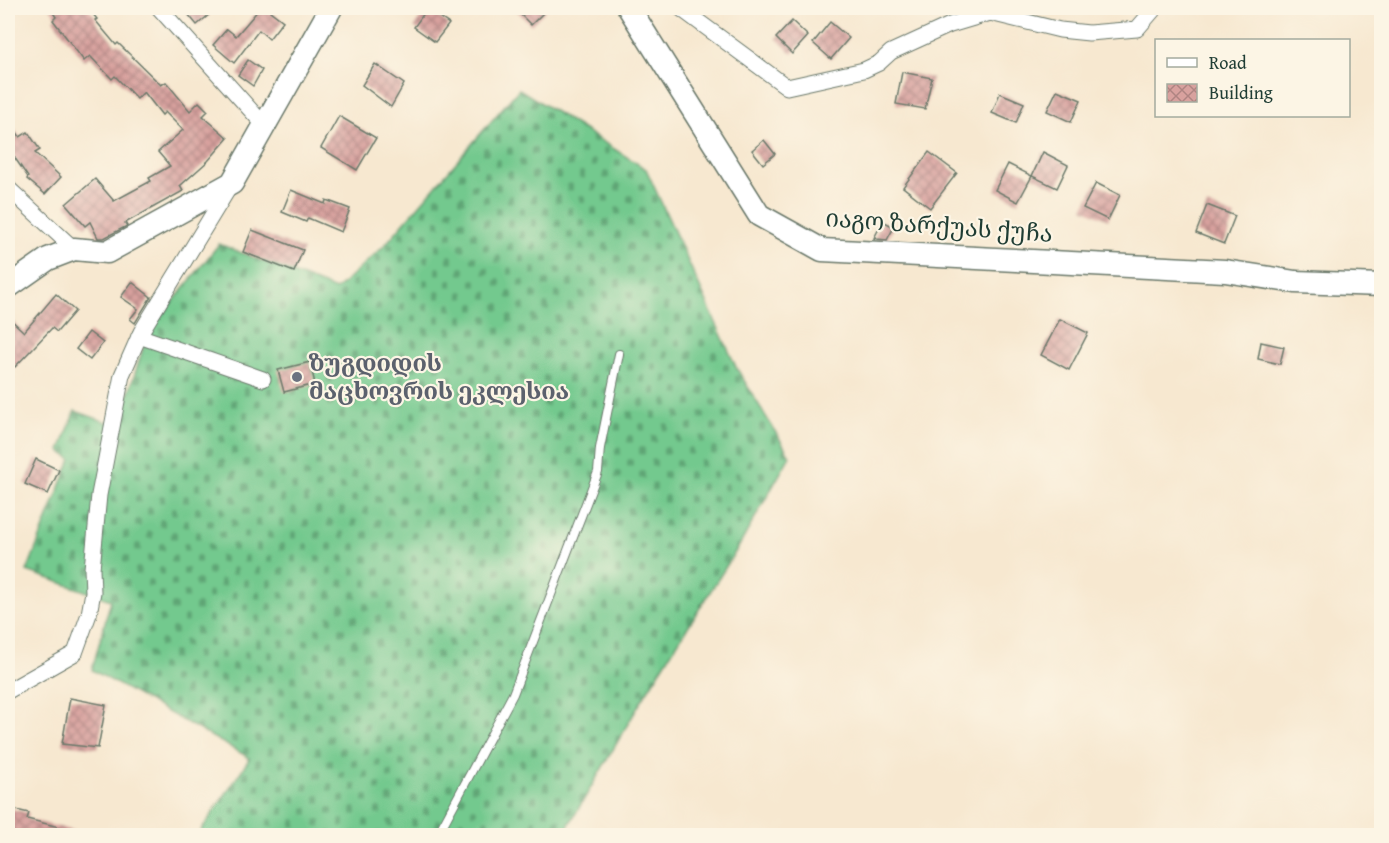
<svg xmlns="http://www.w3.org/2000/svg" width="1389" height="843" font-family="'Gentium Book Plus','Noto Serif Georgian',serif">
<style>
.cemetery{fill:url(#cemetery-stones);stroke:#498361;stroke-width:1.5}
.building{fill:url(#building-cross-hatch)}
.lines{fill:none;stroke-linecap:round;stroke-linejoin:round}
.lane-casing{stroke:#6b796b;stroke-width:10}
.street-casing{stroke:#6b796b;stroke-width:17}
.secondary-casing{stroke:#6b796b;stroke-width:25}
.lane{stroke:#fff;stroke-width:8}
.street{stroke:#fff;stroke-width:15}
.secondary{stroke:#fff;stroke-width:22}
.worship-dot{fill:#6b7280;stroke:#fcf5e5;stroke-width:2}
.labels{text-anchor:middle;stroke-width:4.5;stroke-linejoin:round;paint-order:stroke}
.street-label{font-size:24px;fill:#1f3d34;stroke:#fcf5e5}
.worship-label{font-size:24px;font-weight:bold;fill:#5b616d;stroke:#fcf5e5;text-anchor:start}
</style>
<defs>
<pattern id="cemetery-stones" width="16" height="16" patternUnits="userSpaceOnUse" patternTransform="scale(1.5)"><rect width="16" height="16" fill="#73c98e"/><path d="M2 7V4a2 2 0 0 1 4 0v3zM10 15v-3a2 2 0 0 1 4 0v3z" fill="#5ea475"/></pattern>
<pattern id="building-cross-hatch" width="8" height="8" patternUnits="userSpaceOnUse" patternTransform="scale(1.5)"><rect width="8" height="8" fill="#d8a19e"/><path d="M0 0l8 8M0 8l8-8" fill="none" stroke="#af8482"/></pattern>
</defs>
<rect width="100%" height="100%" fill="#fcf5e5"/>
<filter id="ink" filterUnits="userSpaceOnUse"><feTurbulence type="fractalNoise" baseFrequency=".0167" numOctaves="2"/><feDisplacementMap in="SourceGraphic" scale="12" xChannelSelector="R" yChannelSelector="G"/><feConvolveMatrix kernelMatrix="1 2 1 2 8 2 1 2 1" color-interpolation-filters="sRGB"/></filter>
<filter id="wash" filterUnits="userSpaceOnUse"><feTurbulence type="fractalNoise" baseFrequency=".008" numOctaves="4" result="noise"/><feDisplacementMap in="SourceGraphic" scale="24" xChannelSelector="R" yChannelSelector="G"/><feGaussianBlur stdDeviation="1.35" result="paint"/><feColorMatrix in="noise" values="0 0 0 0 0 0 0 0 0 0 0 0 0 0 0 0 0 1.4 0 .05"/><feComposite in="paint" operator="in"/></filter>
<g filter="url(#wash)">
<rect width="100%" height="100%" fill="#f7e8d0"/>
<path class="cemetery" d="M 519,89 L 646,169 L 737,369 L 790,456 L 739,546 L 646,693 L 563,835 L 198,835 L 250,758 L 92,670 L 111,600 L 27,571 L 71,459 L 60,451 L 75,411 L 118,426 L 148,333 L 219,244 L 336,290 L 385,245 Z"/>
<g id="blocks">
<g class="building">
<path d="M 50,8 L 88,8 L 97,19 L 95,20 L 116,45 L 118,43 L 161,85 L 166,82 L 190,111 L 199,102 L 208,111 L 203,116 L 228,138 L 208,161 L 180,186 L 183,191 L 125,223 L 127,226 L 104,238 L 98,238 L 90,222 L 85,226 L 66,204 L 95,179 L 114,201 L 151,181 L 149,178 L 170,166 L 158,152 L 183,130 L 165,112 L 162,115 L 144,92 L 137,99 L 115,76 L 112,79 L 90,56 L 84,61 L 53,20 L 56,17 Z"/>
<path d="M 183,8 L 217,8 L 197,25 Z"/>
<path d="M 260,8 L 266,8 L 283,21 L 269,39 L 259,30 L 234,63 L 213,45 L 227,29 L 236,36 Z"/>
<path d="M 514,8 L 548,8 L 531,25 Z"/>
<path d="M 427,9 L 449,24 L 435,42 L 414,27 Z"/>
<path d="M 792,21 L 808,36 L 792,54 L 776,38 Z"/>
<path d="M 830,22 L 849,38 L 831,59 L 813,43 Z"/>
<path d="M 248,60 L 262,70 L 253,86 L 238,75 Z"/>
<path d="M 375,64 L 404,84 L 391,107 L 362,85 Z"/>
<path d="M 902,72 L 932,78 L 925,109 L 896,104 Z"/>
<path d="M 1057,90 L 1081,100 L 1071,122 L 1047,111 Z"/>
<path d="M 1000,93 L 1024,103 L 1016,123 L 992,113 Z"/>
<path d="M 339,116 L 376,138 L 357,170 L 321,148 Z"/>
<path d="M 8,119 L 20,137 L 28,132 L 40,150 L 35,153 L 61,177 L 45,194 L 27,179 L 28,177 L 8,148 Z"/>
<path d="M 764,140 L 775,154 L 763,164 L 752,150 Z"/>
<path d="M 929,152 L 957,173 L 930,208 L 903,187 Z"/>
<path d="M 1043,152 L 1068,165 L 1057,188 L 1032,176 Z"/>
<path d="M 1008,164 L 1032,176 L 1018,202 L 995,190 Z"/>
<path d="M 1096,183 L 1120,195 L 1108,220 L 1083,208 Z"/>
<path d="M 291,190 L 325,204 L 326,200 L 350,209 L 341,232 L 308,218 L 306,222 L 282,212 Z"/>
<path d="M 1207,205 L 1235,216 L 1224,244 L 1196,233 Z"/>
<path d="M 883,221 L 894,227 L 887,240 L 877,239 L 874,238 Z"/>
<path d="M 252,230 L 303,250 L 294,272 L 243,252 Z"/>
<path d="M 132,282 L 151,297 L 135,323 L 130,319 L 138,309 L 121,297 Z"/>
<path d="M 56,294 L 75,311 L 57,332 L 52,328 L 15,367 L 8,360 L 8,317 L 24,332 Z"/>
<path d="M 1060,319 L 1088,333 L 1069,370 L 1041,355 Z"/>
<path d="M 89,332 L 103,343 L 90,360 L 76,349 Z"/>
<path d="M 1261,342 L 1284,347 L 1280,364 L 1258,359 Z"/>
<path d="M 310,362 L 315,384 L 284,392 L 278,370 Z"/>
<path d="M 36,459 L 59,470 L 48,494 L 25,484 Z"/>
<path d="M 70,698 L 106,705 L 98,748 L 62,744 Z"/>
<path d="M 8,808 L 29,813 L 27,819 L 75,831 L 75,836 L 8,836 Z"/>
</g>
</g>
</g>
<g filter="url(#ink)">
<use href="#blocks" fill-opacity="0" stroke="#6b796b" stroke-width="1.5"/>
<g class="lines">
<g class="lane-casing">
<path id="lane" d="M 437,836 L 513,694 L 598,472 L 600,448 L 619,354"/>
</g>
<g class="street-casing">
<g id="street">
<path d="M 159,8 L 265,126"/>
<path d="M 680,8 L 787,87 L 864,70 L 879,63 L 891,52 L 950,25 L 990,13 L 1060,30 L 1089,33 L 1137,29 L 1155,8"/>
<path d="M 8,188 L 74,249"/>
<path d="M 139,336 L 263,379"/>
<path d="M 8,691 L 75,653 L 89,614 L 93,592 L 92,569 L 99,495 L 122,375 L 141,332 L 230,186"/>
</g>
</g>
<g class="secondary-casing">
<g id="secondary">
<path d="M 629,8 L 759,215 L 822,250 L 1225,271 L 1295,282 L 1382,285"/>
<path d="M 8,287 L 48,259 L 74,249 L 107,252 L 232,183 L 331,8"/>
</g>
</g>
<use href="#lane" class="lane"/>
<use href="#street" class="street"/>
<use href="#secondary" class="secondary"/>
</g>
</g>
<circle class="worship-dot" cx="297" cy="377" r="6"/>
<g class="labels">
<g class="street-label">
<text transform="translate(939 226) rotate(4)" y="8">იაგო ზარქუას ქუჩა</text>
</g>
<g class="worship-label">
<text x="309" y="371">ზუგდიდის<tspan x="309" dy="28">მაცხოვრის ეკლესია</tspan></text>
</g>
</g>
<rect width="1389" height="843" fill="none" stroke="#fcf5e5" stroke-width="30"/>
<rect x="1155" y="39" width="195" height="78" fill="#fcf5e5" stroke="#a4ab9e" stroke-width="1.5"/>
<rect x="1167" y="58" width="30" height="9" fill="#ffffff" stroke="#a4ab9e" stroke-width="1.5"/>
<text x="1209" y="69" font-size="18" fill="#1f3d34">Road</text>
<rect x="1167" y="84" width="30" height="18" fill="url(#building-cross-hatch)" stroke="#a4ab9e" stroke-width="1.5"/>
<text x="1209" y="99" font-size="18" fill="#1f3d34">Building</text>
</svg>
